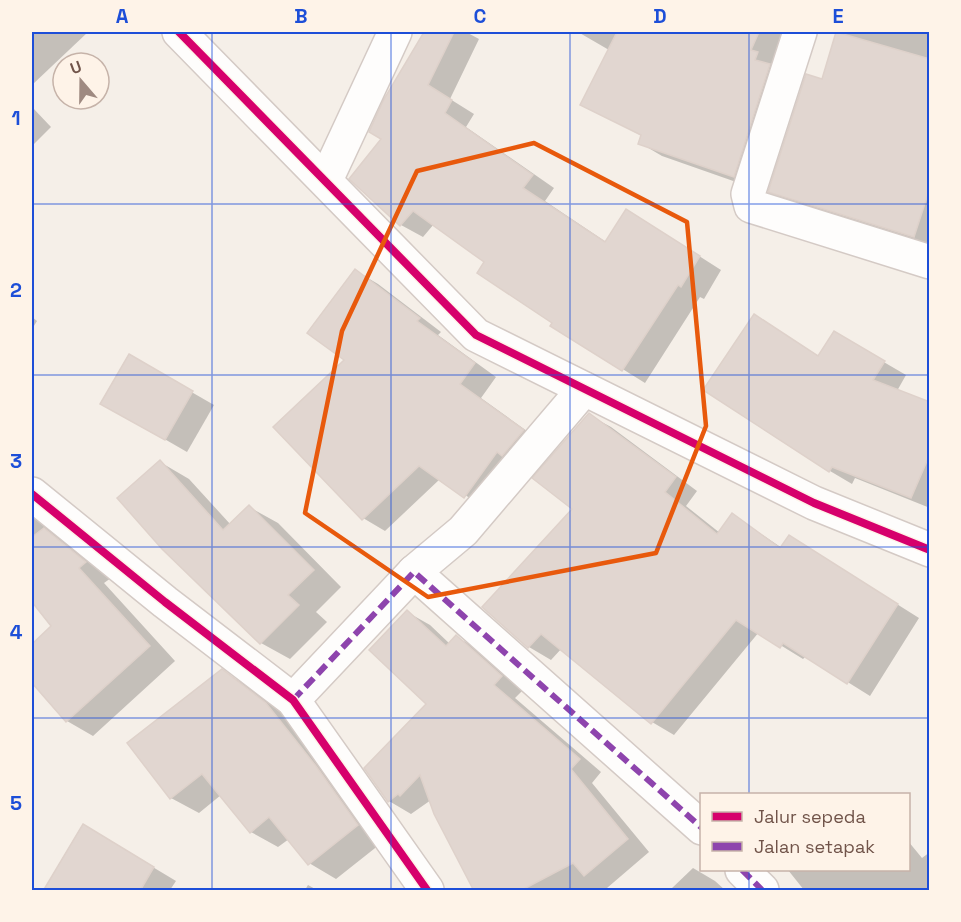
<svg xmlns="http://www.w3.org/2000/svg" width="961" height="922" font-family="'Space Grotesk',sans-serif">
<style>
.shadow{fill:#0003}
.building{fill:#e1d6d0;stroke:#ded1ca;stroke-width:1.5}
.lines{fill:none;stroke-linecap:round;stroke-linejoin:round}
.minor-casing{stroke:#d4cac5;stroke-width:36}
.minor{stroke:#fefdfc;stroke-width:33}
.quiet{stroke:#8e44ad;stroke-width:6;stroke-dasharray:12 6;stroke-linecap:butt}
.cycleway-casing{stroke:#fef3e8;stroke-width:11}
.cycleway{stroke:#d6006c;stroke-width:8}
.marked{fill:none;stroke:#e8590c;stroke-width:4.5;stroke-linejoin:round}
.grid{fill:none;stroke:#1d4ed8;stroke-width:1.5;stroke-opacity:0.55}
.neatline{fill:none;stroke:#1d4ed8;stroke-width:2}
.grid-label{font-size:20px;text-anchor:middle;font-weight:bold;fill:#1d4ed8}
</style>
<rect width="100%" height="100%" fill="#f5efe8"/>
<g class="shadow">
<path d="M 32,32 L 88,32 L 32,85 Z"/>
<path d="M 426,32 L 466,32 L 479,39 L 450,99 L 474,114 L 466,127 L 554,188 L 545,201 L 606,242 L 649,224 L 721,270 L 704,299 L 700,297 L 645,383 L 552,325 L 554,322 L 486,261 L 434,224 L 423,237 L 401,225 L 383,138 L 386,100 Z"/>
<path d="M 578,32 L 786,32 L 756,189 L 662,156 L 640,143 L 642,136 L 582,104 L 609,50 Z"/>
<path d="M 837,32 L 930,32 L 930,247 L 791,203 L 770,191 L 823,80 Z"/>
<path d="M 32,107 L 51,127 L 32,146 Z"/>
<path d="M 356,271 L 378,284 L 441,332 L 438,335 L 496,377 L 481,398 L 545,444 L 487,509 L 440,479 L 385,531 L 363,518 L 346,360 Z"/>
<path d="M 755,316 L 820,357 L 834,333 L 906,375 L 897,391 L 930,404 L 930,508 L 855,478 L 852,484 L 830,471 Z"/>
<path d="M 32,317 L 37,321 L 32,329 Z"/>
<path d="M 129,356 L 214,405 L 187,452 L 102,403 Z"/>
<path d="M 589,415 L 611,427 L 697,491 L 686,506 L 720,533 L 733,515 L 782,548 L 811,550 L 919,618 L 870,696 L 806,656 L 803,659 L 759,632 L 674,735 L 652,722 L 562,648 L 551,660 L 529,647 L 574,508 Z"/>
<path d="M 160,462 L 189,479 L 231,525 L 249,507 L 278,523 L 341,587 L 316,612 L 327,622 L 290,659 L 261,643 Z"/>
<path d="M 32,515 L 44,523 L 111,578 L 104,583 L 175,661 L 93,736 L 67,721 L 32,681 L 32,646 L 53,626 L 32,599 Z"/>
<path d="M 407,612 L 430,625 L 450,644 L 457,637 L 479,650 L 524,689 L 515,698 L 601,772 L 592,783 L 649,852 L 607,888 L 608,890 L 475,890 L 431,800 L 411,814 L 389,801 L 428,704 Z"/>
<path d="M 222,671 L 249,687 L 293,720 L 384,841 L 336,879 L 309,863 L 289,839 L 278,847 L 251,832 L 221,795 L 199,813 L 171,798 Z"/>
<path d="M 106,839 L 176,881 L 170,890 L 51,890 Z"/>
<path d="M 908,841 L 922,858 L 930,852 L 930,890 L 804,890 L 788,870 L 908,870 Z"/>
<path d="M 693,868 L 715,881 L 725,890 L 670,890 Z"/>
<path d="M 308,885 L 317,890 L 305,890 Z"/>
</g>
<g class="building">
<path d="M 424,32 L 454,32 L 428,85 L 452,100 L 445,113 L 533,175 L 523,188 L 605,242 L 626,209 L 700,256 L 681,287 L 678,285 L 622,371 L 550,326 L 552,323 L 477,273 L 484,262 L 413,211 L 400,226 L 349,179 L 381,139 L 369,132 L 384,99 Z"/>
<path d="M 617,32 L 759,32 L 751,50 L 758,52 L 755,60 L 770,64 L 734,177 L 638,144 L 641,135 L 580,105 Z"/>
<path d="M 836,32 L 930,59 L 930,188 L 914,237 L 768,192 L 806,74 L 822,79 Z"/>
<path d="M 355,269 L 420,318 L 417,321 L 475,363 L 460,384 L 524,430 L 502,456 L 497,452 L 464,498 L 419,466 L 362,520 L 273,427 L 344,360 L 307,333 Z"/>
<path d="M 754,314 L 818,356 L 834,331 L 885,361 L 873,380 L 930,402 L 930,454 L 911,498 L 832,467 L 829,472 L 703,390 Z"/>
<path d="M 129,354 L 193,391 L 165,440 L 100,404 Z"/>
<path d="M 589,413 L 676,477 L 665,492 L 717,534 L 732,513 L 780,548 L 789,535 L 898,604 L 847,684 L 783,643 L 780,648 L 736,620 L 651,724 L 541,634 L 528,648 L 482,607 L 572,509 L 532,478 Z"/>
<path d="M 160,460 L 223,530 L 249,505 L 314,570 L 288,595 L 299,605 L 260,644 L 162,549 L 117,498 Z"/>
<path d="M 44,528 L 86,562 L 79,568 L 150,646 L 66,722 L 32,683 L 32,644 L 51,626 L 32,602 L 32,537 Z"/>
<path d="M 407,610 L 446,646 L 456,635 L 502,676 L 494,685 L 580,759 L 571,769 L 628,839 L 584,876 L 573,863 L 520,891 L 474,891 L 434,814 L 420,775 L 400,796 L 398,794 L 388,802 L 364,768 L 426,704 L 369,650 Z"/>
<path d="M 222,669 L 266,703 L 316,766 L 358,825 L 308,865 L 269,817 L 250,833 L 202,774 L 170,799 L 127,743 Z"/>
<path d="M 83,824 L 154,867 L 140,891 L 43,891 Z"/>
</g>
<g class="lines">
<g class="minor-casing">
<g id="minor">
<path d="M 179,32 L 476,335 L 814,503 L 930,550"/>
<path d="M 800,32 L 748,194 L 751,206 L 930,262"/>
<path d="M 326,180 L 395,32"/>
<path d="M 32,494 L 165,602 L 293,700 L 427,890"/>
<path d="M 414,572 L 463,531 L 584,389"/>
<path d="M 293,700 L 414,572 L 702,828"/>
<path d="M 742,870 L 762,890"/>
</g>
</g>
<use href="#minor" class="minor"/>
<g class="quiet">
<path d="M 293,700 L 414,572 L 702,828"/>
<path d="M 742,870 L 762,890"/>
</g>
<g class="cycleway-casing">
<g id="cycleway">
<path d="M 179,32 L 476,335 L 814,503 L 930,550"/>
<path d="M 32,494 L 165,602 L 293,700 L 427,890"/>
</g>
</g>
<use href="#cycleway" class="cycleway"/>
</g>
<path class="marked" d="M 534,143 L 687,222 L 706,426 L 656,553 L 428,597 L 305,513 L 342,331 L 417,171 Z"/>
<path class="grid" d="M 212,32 L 212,890M 391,32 L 391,890M 570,32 L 570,890M 749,32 L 749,794M 32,204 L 930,204M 32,375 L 930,375M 32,547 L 930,547M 32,718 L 930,718M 749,870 L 749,890"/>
<rect width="961" height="922" fill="none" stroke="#fef3e8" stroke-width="66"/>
<rect x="700" y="793" width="210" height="78" fill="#fef3e8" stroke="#c6b3a9" stroke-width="1.5"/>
<rect x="712" y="812" width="30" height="9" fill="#d6006c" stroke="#c6b3a9" stroke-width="1.5"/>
<text x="754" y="823" font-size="18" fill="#71544a">Jalur sepeda</text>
<rect x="712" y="842" width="30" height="9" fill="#8e44ad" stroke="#c6b3a9" stroke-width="1.5"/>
<text x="754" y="853" font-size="18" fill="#71544a">Jalan setapak</text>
<g transform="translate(81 81) rotate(340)"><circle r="28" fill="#fef3e8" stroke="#c6b3a9" stroke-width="1.5"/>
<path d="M0-4.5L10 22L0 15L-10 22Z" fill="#9f8a81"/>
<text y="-9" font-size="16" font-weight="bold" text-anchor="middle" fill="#71544a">U</text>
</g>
<rect x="33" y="33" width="895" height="856" class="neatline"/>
<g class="grid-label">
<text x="122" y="23">A</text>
<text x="301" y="23">B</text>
<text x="480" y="23">C</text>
<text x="660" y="23">D</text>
<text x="838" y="23">E</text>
<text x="16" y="125">1</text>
<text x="16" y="297">2</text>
<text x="16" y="468">3</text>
<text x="16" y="639">4</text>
<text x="16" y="810">5</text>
</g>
</svg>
